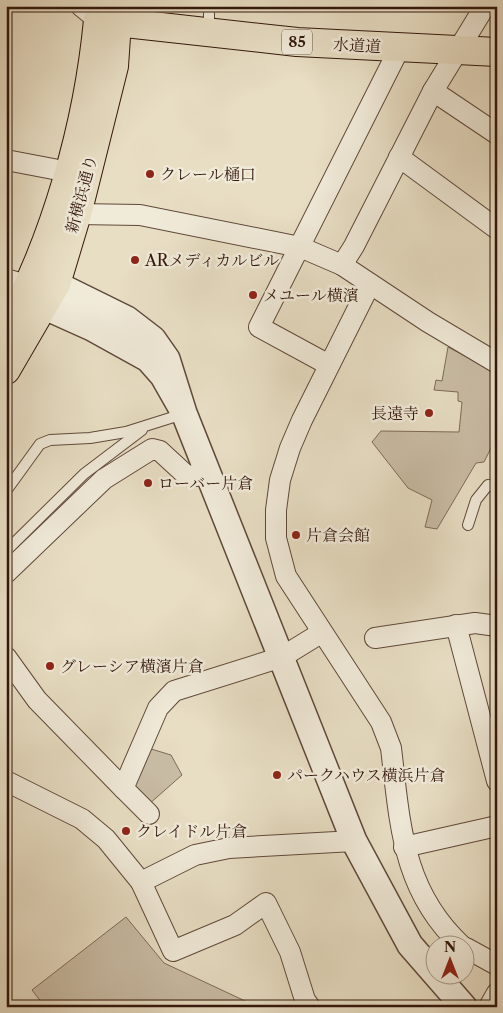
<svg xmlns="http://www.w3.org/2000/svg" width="503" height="1013" font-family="'Libre Caslon Text','Noto Serif JP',serif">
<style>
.green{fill:#c9bca5;stroke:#7e6a58}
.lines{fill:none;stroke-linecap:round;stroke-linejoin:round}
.service-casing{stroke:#60493a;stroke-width:12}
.minor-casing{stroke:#60493a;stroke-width:22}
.tertiary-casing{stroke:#60493a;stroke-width:28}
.primary-casing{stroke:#33170c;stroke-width:30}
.service{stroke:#f0ead9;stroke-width:10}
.minor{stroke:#f0ead9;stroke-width:20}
.tertiary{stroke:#f0ead9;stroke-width:25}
.primary{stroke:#e8dec4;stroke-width:28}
.poi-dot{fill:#8f2418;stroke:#f0ead9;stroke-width:2}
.labels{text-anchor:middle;stroke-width:5;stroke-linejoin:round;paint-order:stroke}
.shield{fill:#f0ead9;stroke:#6c564a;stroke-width:1}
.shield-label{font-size:15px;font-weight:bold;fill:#33170c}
.street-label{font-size:16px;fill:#33170c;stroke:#f0ead9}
.poi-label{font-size:16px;fill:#33170c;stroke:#f0ead9;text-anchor:start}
</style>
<rect width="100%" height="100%" fill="#e8dec4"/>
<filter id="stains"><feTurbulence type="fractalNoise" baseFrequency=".004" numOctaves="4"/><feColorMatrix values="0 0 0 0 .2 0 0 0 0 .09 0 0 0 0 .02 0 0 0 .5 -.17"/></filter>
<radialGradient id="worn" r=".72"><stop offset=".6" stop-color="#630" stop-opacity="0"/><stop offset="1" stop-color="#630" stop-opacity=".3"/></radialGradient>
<g class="green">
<path d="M 448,347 L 497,373 L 497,436 L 484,462 L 476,463 L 437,529 L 425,527 L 432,500 L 408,488 L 372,442 L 381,431 L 459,432 L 462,402 L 458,401 L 458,392 L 434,390 L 436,380 L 442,381 Z"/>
<path d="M 148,748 L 171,755 L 182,775 L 148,805 L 131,787 Z"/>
<path d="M 126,917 L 164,963 L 258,1007 L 45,1007 L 32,990 Z"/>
</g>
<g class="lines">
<g class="service-casing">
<g id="service">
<path d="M 209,6 L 209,30"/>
<path d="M 6,491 L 40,444 L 50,440 L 90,438 L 126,432 L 183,414"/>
<path d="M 468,525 L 476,500 L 488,485 L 497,487"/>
<path d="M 6,551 L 84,474 L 142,430"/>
</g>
</g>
<g class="minor-casing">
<g id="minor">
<path d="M 81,6 L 98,20"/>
<path d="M 433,91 L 497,134"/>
<path d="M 399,157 L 497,229"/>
<path d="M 6,160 L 69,172"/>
<path d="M 77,214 L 140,215 L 300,247 L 342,265 L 428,322 L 497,363"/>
<path d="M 342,265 L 354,246 L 433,91 L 485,6"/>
<path d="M 6,279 L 30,286"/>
<path d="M 370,284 L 302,420 L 290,448 L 280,480 L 276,510 L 276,538 L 286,576 L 381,722 L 391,748 C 400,823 402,891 462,946"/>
<path d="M 329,365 L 259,327 L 400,47"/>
<path d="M 6,573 L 104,479 L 152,449 L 160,451 L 186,475 L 197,476 L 207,469"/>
<path d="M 456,625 L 497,781"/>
<path d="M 375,638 L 475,623 L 497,626"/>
<path d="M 6,657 L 37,700 L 124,789"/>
<path d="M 6,781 L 82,819 L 106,839 L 141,882 L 195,855 L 229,848 L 354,841"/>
<path d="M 149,814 L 124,789 L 126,782 L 158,708 L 174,691 L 282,657 L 321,633"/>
<path d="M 404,847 L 497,826"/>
<path d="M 141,882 L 173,951 L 235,925 L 266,903 L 290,952 L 305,1000 L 310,1007"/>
<path d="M 466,948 L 497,965"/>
<path d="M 489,1007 L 497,993"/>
</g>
</g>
<g class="tertiary-casing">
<path id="tertiary" d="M 184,413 L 163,376 L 148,359 L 92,328 L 43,306 L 30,286 L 56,284 L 127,319 L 153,339 L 167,359 L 184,413 L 354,841 L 410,945 L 464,1007"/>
</g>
<g class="primary-casing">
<g id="primary">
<path d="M 6,331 C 56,237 88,126 98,20 L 297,42 L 497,52"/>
<path d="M 6,370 L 56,284 L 77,214 L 114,66 L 117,22"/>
</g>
</g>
<use href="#service" class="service"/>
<use href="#minor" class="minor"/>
<use href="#tertiary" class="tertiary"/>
<use href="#primary" class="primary"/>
</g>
<g class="poi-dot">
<circle cx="150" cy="174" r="5"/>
<circle cx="135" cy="260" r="5"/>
<circle cx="253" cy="295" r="5"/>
<circle cx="429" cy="413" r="5"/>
<circle cx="148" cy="483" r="5"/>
<circle cx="296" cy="535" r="5"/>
<circle cx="50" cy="666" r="5"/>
<circle cx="277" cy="775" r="5"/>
<circle cx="126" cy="831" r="5"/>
</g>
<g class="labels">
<rect class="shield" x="282" y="29.5" width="30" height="25" rx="4"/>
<g class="shield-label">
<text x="297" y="47">85</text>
</g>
<g class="street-label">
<text transform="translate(357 45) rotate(3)" y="6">水道道</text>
<text transform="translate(81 194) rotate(-75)" y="6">新横浜通り</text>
</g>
<g class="poi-label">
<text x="160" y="180">クレール樋口</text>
<text x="145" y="266">ARメディカルビル</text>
<text x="263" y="301">メユール横濱</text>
<text x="419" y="419" text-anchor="end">長遠寺</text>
<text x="158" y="489">ローバー片倉</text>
<text x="306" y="541">片倉会館</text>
<text x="60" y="672">グレーシア横濱片倉</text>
<text x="287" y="781">パークハウス横浜片倉</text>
<text x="136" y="837">クレイドル片倉</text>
</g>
</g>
<rect width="503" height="1013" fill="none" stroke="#e8dec4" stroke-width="25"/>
<rect x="8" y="8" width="488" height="998" fill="none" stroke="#33170c" stroke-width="2.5"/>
<rect x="12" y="12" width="478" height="988" fill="none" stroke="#33170c"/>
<g transform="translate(450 960)"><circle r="24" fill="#f0ead9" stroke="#a49687"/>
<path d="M0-4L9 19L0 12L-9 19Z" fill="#8f2418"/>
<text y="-8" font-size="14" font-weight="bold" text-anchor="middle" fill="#33170c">N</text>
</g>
<rect width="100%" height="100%" filter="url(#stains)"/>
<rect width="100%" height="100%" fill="url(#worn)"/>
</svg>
